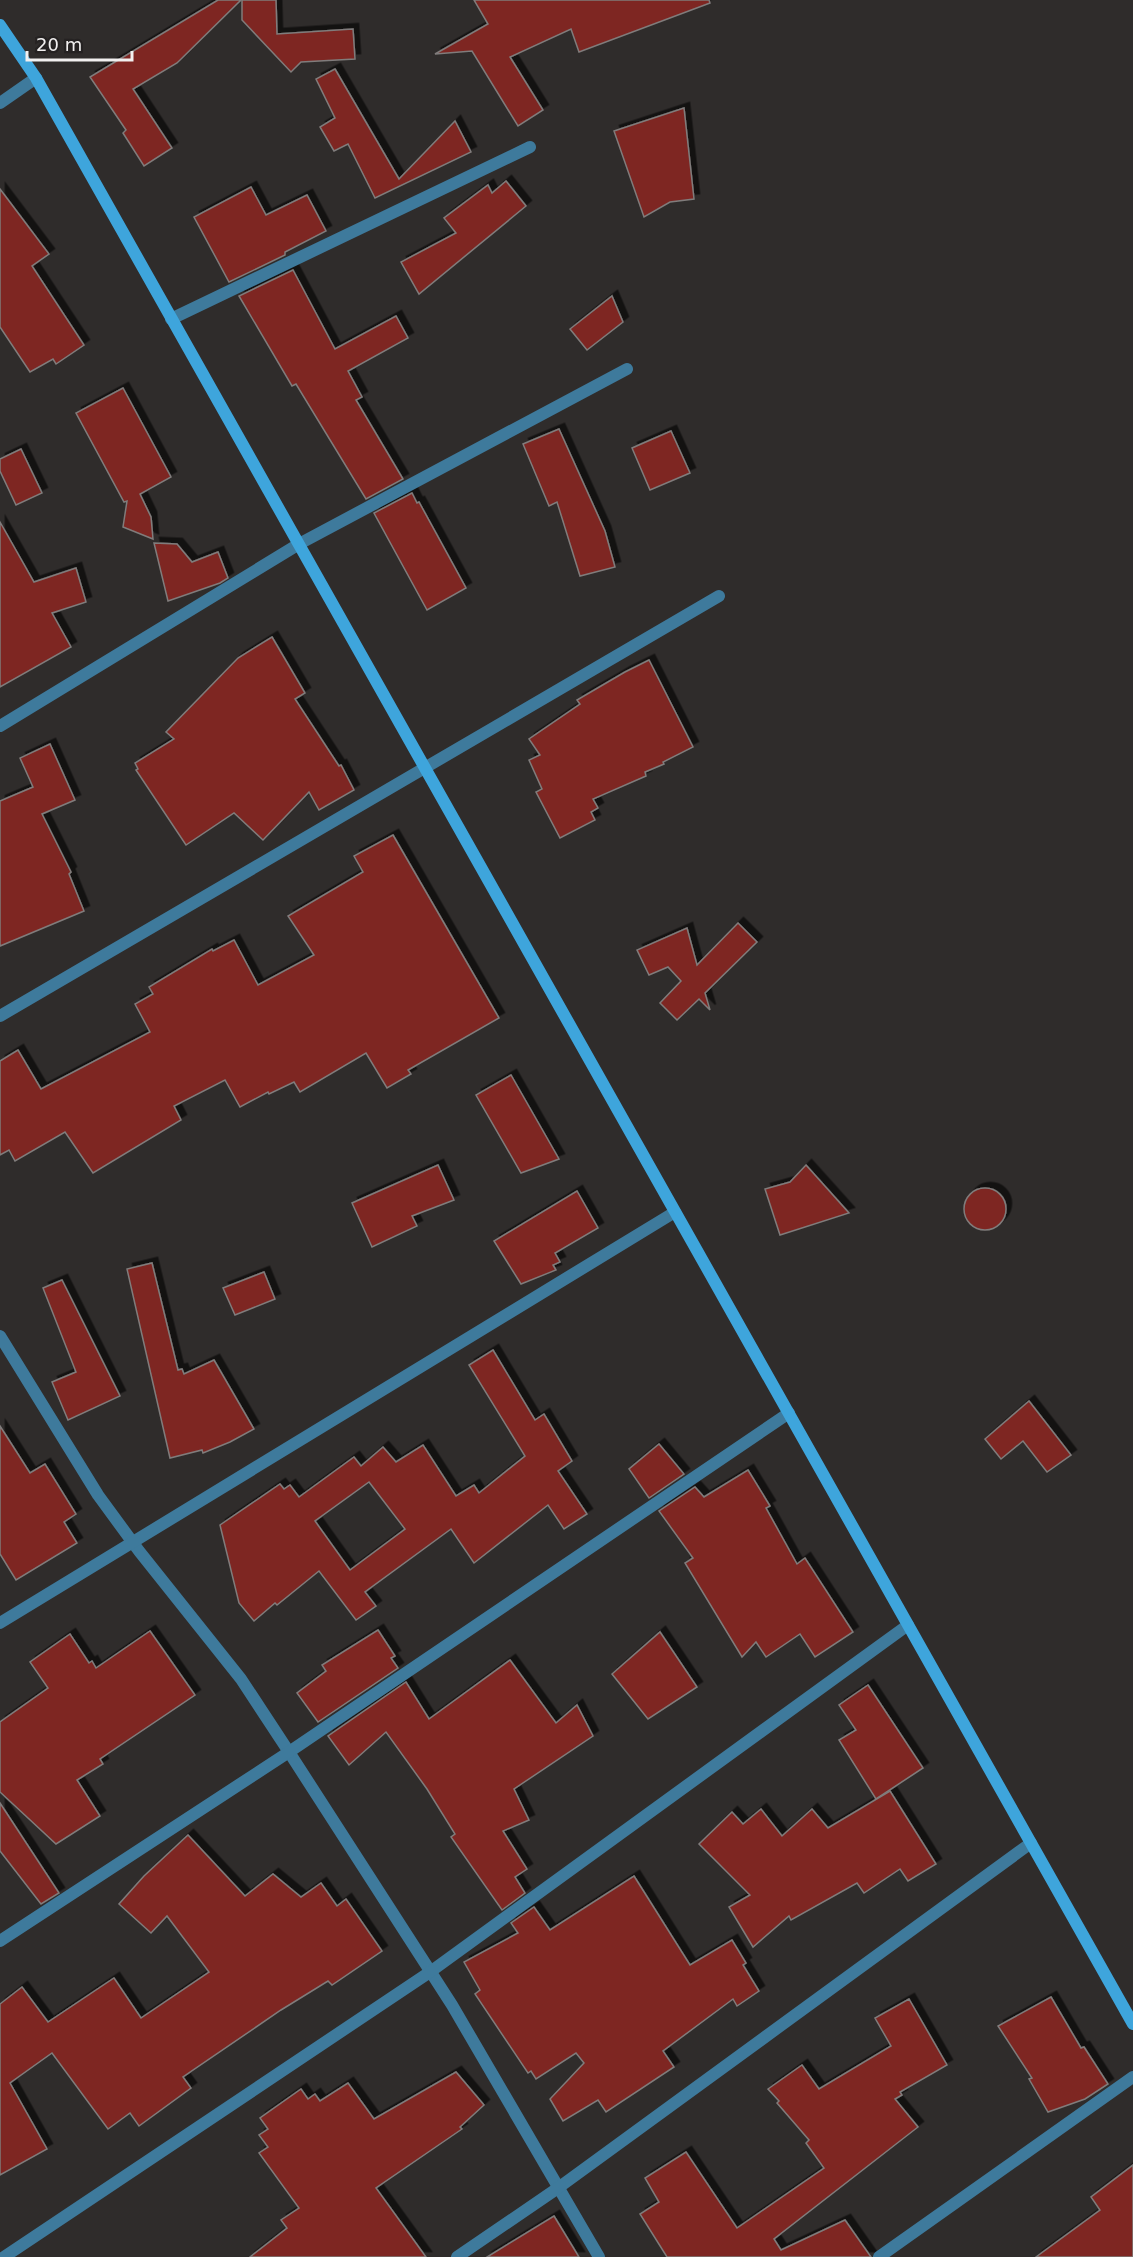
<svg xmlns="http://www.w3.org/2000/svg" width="1133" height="2257" font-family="'DejaVu Sans',sans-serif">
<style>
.building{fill:#7e2622;stroke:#807c7b;stroke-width:1.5;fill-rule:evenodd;filter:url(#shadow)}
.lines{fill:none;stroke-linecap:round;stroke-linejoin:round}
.street{stroke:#3e7a9c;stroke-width:12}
.secondary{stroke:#3ea5dc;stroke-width:12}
</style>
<defs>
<filter id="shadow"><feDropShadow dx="5.5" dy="-5.5" stdDeviation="0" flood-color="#0009"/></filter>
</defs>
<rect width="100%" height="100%" fill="#2f2c2b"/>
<g class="building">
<path d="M 218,0 L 241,0 L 177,63 L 133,89 L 172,148 L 144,166 L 123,133 L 126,130 L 90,77 Z"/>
<path d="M 242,0 L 276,0 L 277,34 L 353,29 L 355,59 L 301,62 L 291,72 L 242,20 Z"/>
<path d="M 474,0 L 709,0 L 710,3 L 579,52 L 571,29 L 510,57 L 543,110 L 518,126 L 472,51 L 435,54 L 488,24 Z"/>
<path d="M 335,69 L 399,179 L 455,121 L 471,152 L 375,198 L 348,144 L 334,151 L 320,127 L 335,118 L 316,79 Z"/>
<path d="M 684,108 L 694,199 L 670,202 L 644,217 L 614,131 Z"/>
<path d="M 506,181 L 526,206 L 419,294 L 401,262 L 456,233 L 444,218 L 488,185 L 492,193 Z"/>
<path d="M 251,187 L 266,215 L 307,195 L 326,231 L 285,252 L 285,255 L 229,282 L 194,217 Z"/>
<path d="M 0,189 L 49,254 L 32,266 L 84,345 L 56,364 L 53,359 L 30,372 L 0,327 Z"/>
<path d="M 293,270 L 335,349 L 396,316 L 408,338 L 348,371 L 362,397 L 356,400 L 403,479 L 366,499 L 296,384 L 292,386 L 239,296 Z"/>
<path d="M 612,296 L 623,322 L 587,350 L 570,329 Z"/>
<path d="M 123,388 L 171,477 L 140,494 L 151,517 L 153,539 L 123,527 L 127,501 L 124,502 L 76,413 Z"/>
<path d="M 559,429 L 605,531 L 615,567 L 580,576 L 557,502 L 549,506 L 523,444 Z"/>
<path d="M 671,431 L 690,473 L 650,490 L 632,448 Z"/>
<path d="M 21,449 L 42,493 L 16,505 L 0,471 L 0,459 Z"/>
<path d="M 412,493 L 417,503 L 419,502 L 466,588 L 427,610 L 374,513 Z"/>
<path d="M 0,522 L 34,582 L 76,568 L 86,602 L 52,613 L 71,647 L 0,687 Z"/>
<path d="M 154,543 L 177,544 L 192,562 L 218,552 L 228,578 L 220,583 L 168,601 Z"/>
<path d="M 272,637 L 305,693 L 295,699 L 339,766 L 341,765 L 354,790 L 319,810 L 309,792 L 263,840 L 234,813 L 186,845 L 136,770 L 138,769 L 135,763 L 174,739 L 166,732 L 238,658 Z"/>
<path d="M 649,660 L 693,747 L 663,762 L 664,764 L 645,772 L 646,776 L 593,799 L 598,808 L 591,812 L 595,820 L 560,838 L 536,792 L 542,789 L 529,760 L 540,755 L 529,739 L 580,704 L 577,700 L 625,672 Z"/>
<path d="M 50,744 L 75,800 L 42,814 L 71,872 L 69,874 L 84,911 L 0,946 L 0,801 L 33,787 L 20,758 Z"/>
<path d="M 393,835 L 499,1018 L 408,1070 L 411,1074 L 387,1088 L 366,1053 L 300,1092 L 294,1082 L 269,1094 L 268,1092 L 240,1107 L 225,1080 L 174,1106 L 181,1120 L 93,1173 L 65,1132 L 15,1161 L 9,1150 L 0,1155 L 0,1061 L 18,1050 L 41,1089 L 150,1032 L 135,1004 L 153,994 L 149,987 L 212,949 L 213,951 L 234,940 L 258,985 L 314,955 L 288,916 L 363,872 L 354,856 Z"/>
<path d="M 738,923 L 757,942 L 705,993 L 710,1010 L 699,999 L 677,1020 L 660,1003 L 681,981 L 668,967 L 649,975 L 637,950 L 687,928 L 697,965 Z"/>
<path d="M 511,1075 L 559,1159 L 521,1173 L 476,1095 Z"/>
<path d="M 438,1165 L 454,1200 L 412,1216 L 417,1226 L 372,1247 L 352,1203 Z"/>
<path d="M 806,1165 L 849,1213 L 780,1235 L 765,1189 L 790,1182 Z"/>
<circle cx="985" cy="1209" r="21"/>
<path d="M 577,1191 L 598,1228 L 555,1253 L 560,1262 L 553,1265 L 556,1270 L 521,1284 L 494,1241 Z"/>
<path d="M 152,1263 L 178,1370 L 182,1369 L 184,1374 L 214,1360 L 254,1429 L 230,1442 L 203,1453 L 202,1450 L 170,1458 L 127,1269 Z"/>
<path d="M 264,1272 L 275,1299 L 235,1315 L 223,1288 Z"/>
<path d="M 62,1280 L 120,1396 L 68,1420 L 52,1382 L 76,1372 L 43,1288 Z"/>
<path d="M 493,1350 L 535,1420 L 544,1414 L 572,1461 L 558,1471 L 587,1514 L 564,1529 L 548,1505 L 474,1563 L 451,1529 L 365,1592 L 376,1606 L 356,1620 L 319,1571 L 277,1605 L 275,1603 L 254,1621 L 239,1603 L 220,1525 L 280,1484 L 284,1489 L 290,1485 L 299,1497 L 354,1457 L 361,1466 L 383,1447 L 396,1462 L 423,1445 L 456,1496 L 474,1485 L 479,1493 L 525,1456 L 469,1365 ZM 369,1482 L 405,1529 L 350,1570 L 315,1521 Z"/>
<path d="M 1029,1401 L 1071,1455 L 1047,1472 L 1023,1441 L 1001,1459 L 985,1439 Z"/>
<path d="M 0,1426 L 30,1473 L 45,1464 L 76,1514 L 64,1522 L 77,1543 L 16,1580 L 0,1554 Z"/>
<path d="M 659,1444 L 684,1474 L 649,1498 L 629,1469 Z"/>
<path d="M 748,1470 L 770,1506 L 766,1508 L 797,1564 L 805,1558 L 853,1632 L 815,1657 L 800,1634 L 766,1657 L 756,1642 L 742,1657 L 685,1563 L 693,1558 L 659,1511 L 695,1487 L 704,1497 Z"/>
<path d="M 378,1630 L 395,1656 L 391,1658 L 398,1668 L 318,1722 L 297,1693 L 326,1671 L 322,1665 Z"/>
<path d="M 150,1631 L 195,1695 L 100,1759 L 103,1764 L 77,1780 L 100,1816 L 56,1844 L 0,1792 L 0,1722 L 48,1688 L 30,1662 L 70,1634 L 89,1663 L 92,1661 L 96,1668 Z"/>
<path d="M 660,1632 L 697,1687 L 648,1719 L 612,1674 Z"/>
<path d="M 510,1660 L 556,1723 L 577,1705 L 593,1736 L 514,1789 L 529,1820 L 503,1831 L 527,1869 L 515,1877 L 525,1893 L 502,1910 L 451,1837 L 455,1834 L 427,1789 L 386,1732 L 349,1765 L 328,1736 L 406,1682 L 429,1719 Z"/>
<path d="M 868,1685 L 923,1768 L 876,1799 L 839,1740 L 856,1730 L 839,1705 Z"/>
<path d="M 890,1791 L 936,1864 L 908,1881 L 900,1869 L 864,1893 L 857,1883 L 791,1920 L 789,1916 L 753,1947 L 729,1907 L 750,1895 L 699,1844 L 732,1812 L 743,1824 L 761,1809 L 782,1836 L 812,1809 L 828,1828 Z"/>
<path d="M 0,1803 L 59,1893 L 41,1904 L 0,1851 Z"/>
<path d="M 188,1835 L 245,1896 L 273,1874 L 301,1897 L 321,1883 L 337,1906 L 346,1899 L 382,1951 L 332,1985 L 328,1981 L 281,2010 L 183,2077 L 191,2088 L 139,2126 L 130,2113 L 108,2129 L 52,2053 L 10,2083 L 47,2149 L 0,2175 L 0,2004 L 22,1987 L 48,2022 L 114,1978 L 141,2018 L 209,1972 L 167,1916 L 151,1933 L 119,1904 L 144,1876 Z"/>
<path d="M 634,1876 L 690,1965 L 732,1940 L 746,1963 L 743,1965 L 759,1991 L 737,2006 L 733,1999 L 663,2051 L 674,2067 L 606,2112 L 598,2100 L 563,2121 L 550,2099 L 584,2063 L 576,2053 L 536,2079 L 531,2071 L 528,2073 L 475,1994 L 480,1990 L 464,1962 L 518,1933 L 511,1923 L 534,1907 L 550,1930 Z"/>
<path d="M 1051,1997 L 1081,2048 L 1084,2047 L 1108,2084 L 1085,2099 L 1048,2112 L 1029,2079 L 1032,2078 L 998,2026 Z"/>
<path d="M 909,1999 L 947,2065 L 900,2092 L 902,2095 L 895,2099 L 918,2127 L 774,2239 L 781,2250 L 845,2220 L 871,2257 L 667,2257 L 640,2214 L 659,2202 L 645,2178 L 686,2152 L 737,2228 L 824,2168 L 806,2143 L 809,2140 L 777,2103 L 779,2101 L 768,2089 L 802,2065 L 819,2089 L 891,2046 L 875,2018 Z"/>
<path d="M 456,2072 L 484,2105 L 460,2127 L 462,2129 L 376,2188 L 426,2257 L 250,2257 L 287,2228 L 281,2220 L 299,2208 L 259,2153 L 268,2147 L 259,2135 L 268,2129 L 260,2118 L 301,2089 L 308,2099 L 315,2094 L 320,2101 L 348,2083 L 374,2119 Z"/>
<path d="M 1133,2165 L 1133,2257 L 1036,2257 L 1100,2210 L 1091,2197 Z"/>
<path d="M 554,2216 L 579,2257 L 487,2257 Z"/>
</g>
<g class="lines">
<g class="street">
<path d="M 0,103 L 36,78"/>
<path d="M 171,319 L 530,147"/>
<path d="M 0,726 L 299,544 L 627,369"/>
<path d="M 0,1016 L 719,596"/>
<path d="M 0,1336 L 98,1495 L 139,1551 L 241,1679 L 289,1752 L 452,2005 L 599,2257"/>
<path d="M 0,1623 L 675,1212"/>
<path d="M 0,1941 L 289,1752 L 789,1413"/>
<path d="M 4,2257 L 430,1972 L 908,1625"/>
<path d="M 457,2257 L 558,2188 L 1031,1843"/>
<path d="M 879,2257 L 1133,2077"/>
</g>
<path class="secondary" d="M 0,25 L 36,78 L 1133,2024"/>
</g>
<path d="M27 51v9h105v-9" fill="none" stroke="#f2f0f0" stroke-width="3"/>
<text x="36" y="51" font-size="18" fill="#f2f0f0" stroke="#252222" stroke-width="4.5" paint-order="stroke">20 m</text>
</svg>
